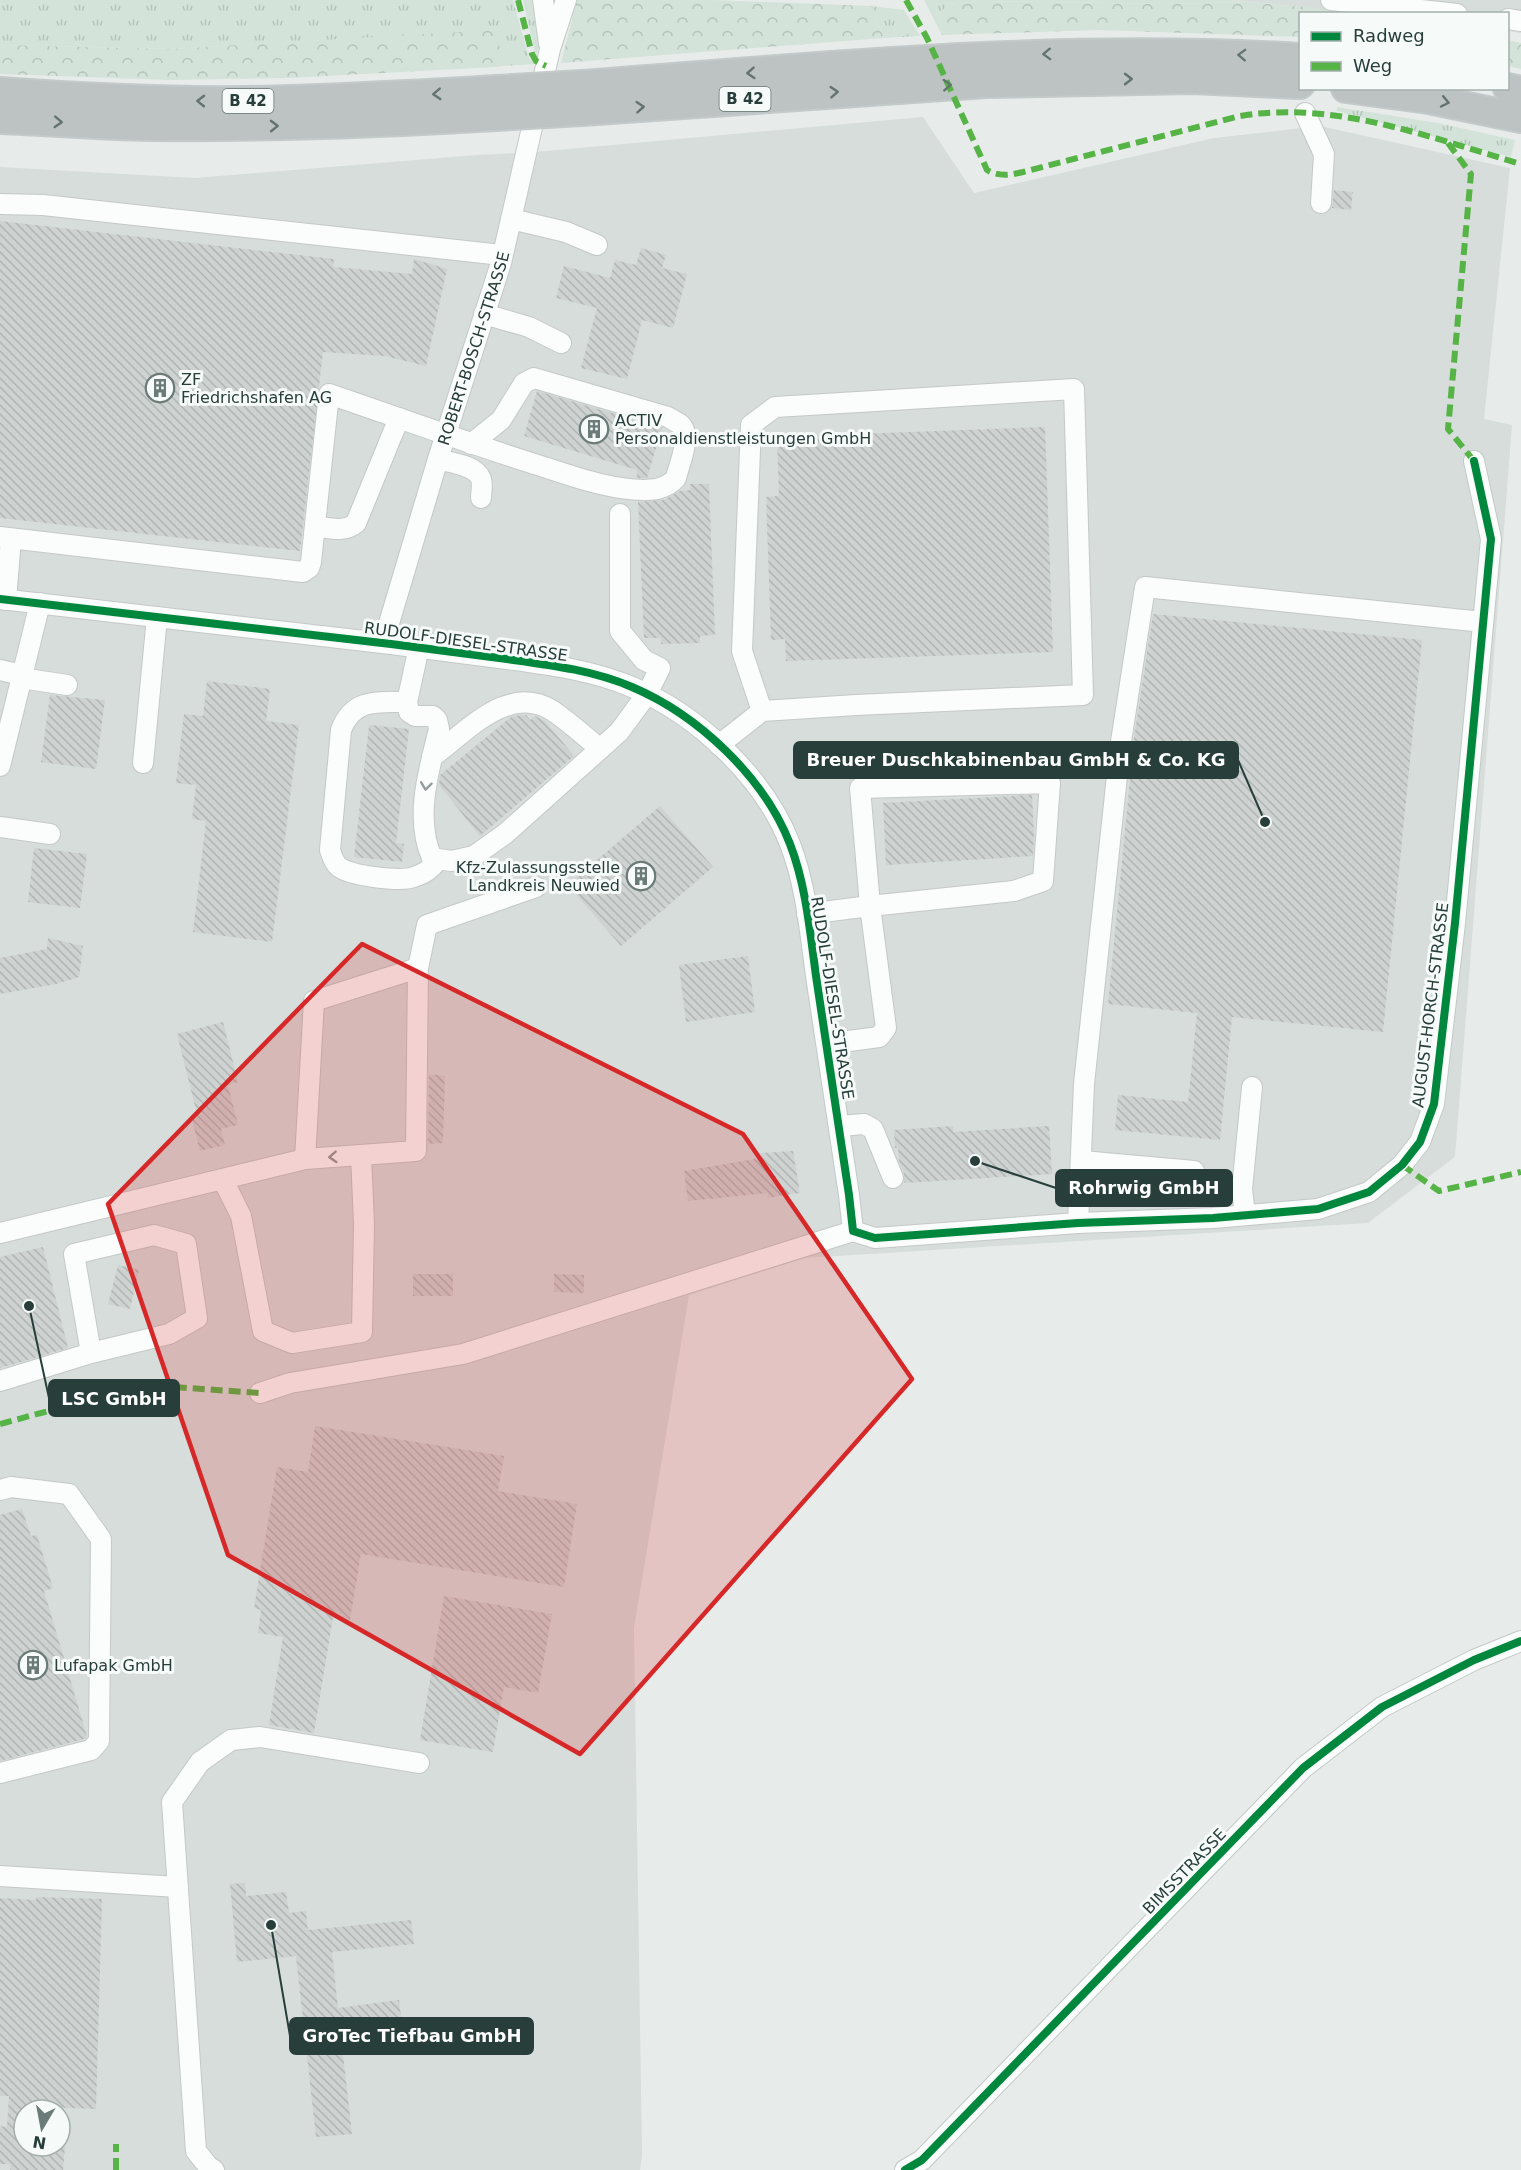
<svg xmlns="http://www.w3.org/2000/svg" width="1521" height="2170" font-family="'DejaVu Sans',sans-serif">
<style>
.built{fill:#d6ddda;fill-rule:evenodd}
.grass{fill:url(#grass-tufts)}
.forest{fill:url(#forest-crowns)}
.building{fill:url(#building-back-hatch)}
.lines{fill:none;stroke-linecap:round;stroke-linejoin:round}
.minor-casing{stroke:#c4c9c7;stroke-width:22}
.highway-casing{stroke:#c3cac9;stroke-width:32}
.minor{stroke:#fbfcfc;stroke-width:20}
.highway{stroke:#bcc3c2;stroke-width:28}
.highway-bridge-casing{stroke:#c3cac9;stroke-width:32;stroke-linecap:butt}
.highway-bridge{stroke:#bcc3c2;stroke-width:28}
.quiet{stroke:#56b346;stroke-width:6;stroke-dasharray:12 6;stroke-linecap:butt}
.cycleway-casing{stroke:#f6faf8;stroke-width:11}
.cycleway{stroke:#00873e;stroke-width:8}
.oneway{stroke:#637370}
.oneway2{stroke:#919d9b}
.marked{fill:#d62828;fill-opacity:0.2;stroke:#d62828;stroke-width:4.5;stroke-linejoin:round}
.labels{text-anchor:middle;stroke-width:6;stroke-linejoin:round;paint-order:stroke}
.shield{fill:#f6faf8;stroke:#657673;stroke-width:1.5}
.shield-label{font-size:15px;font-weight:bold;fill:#273e3a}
.street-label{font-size:16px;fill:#273e3a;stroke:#f6faf8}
.poi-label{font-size:16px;fill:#273e3a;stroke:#f6faf8;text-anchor:start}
.leader{fill:none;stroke:#273e3a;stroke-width:2}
.callout-dot{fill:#273e3a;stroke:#f6faf8;stroke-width:2}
.callout{fill:#273e3a;stroke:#273e3a;stroke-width:2}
.callout-label{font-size:18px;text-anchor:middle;font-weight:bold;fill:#fff}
</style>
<defs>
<pattern id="grass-tufts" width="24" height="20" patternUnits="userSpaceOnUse" patternTransform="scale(1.5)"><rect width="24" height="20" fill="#d3e3d9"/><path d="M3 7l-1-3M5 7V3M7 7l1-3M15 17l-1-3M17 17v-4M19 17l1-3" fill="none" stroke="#b5c4bb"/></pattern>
<pattern id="forest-crowns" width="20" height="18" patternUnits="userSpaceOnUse" patternTransform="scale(1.5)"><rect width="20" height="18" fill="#d3e3d9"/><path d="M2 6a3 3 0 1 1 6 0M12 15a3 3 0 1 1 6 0" fill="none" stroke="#b5c4bb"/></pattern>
<pattern id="building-back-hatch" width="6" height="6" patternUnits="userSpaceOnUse" patternTransform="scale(1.5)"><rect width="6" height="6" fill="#ced3d1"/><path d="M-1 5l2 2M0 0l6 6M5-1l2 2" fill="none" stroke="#b1b6b4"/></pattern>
</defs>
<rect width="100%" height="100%" fill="#e7ecea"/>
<g class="built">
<path d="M 1231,0 L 1521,0 L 1521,33 L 1508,31 L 1508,14 L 1371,14 Z"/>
<path d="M 923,117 L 974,193 L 1214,138 L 1320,126 L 1510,168 L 1484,419 L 1512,425 L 1455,1157 L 1368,1223 L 805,1258 L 689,1295 L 634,1628 L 642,2155 L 640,2170 L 0,2170 L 0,167 L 195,178 L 477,155 L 535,152 ZM 24,2110 L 60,2110 L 60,2146 L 24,2146 Z"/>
</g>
<g class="grass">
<path d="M 0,0 L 513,0 L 529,58 L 535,64 L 503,66 L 496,31 L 170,49 L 0,45 Z"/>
<path d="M 523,0 L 534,0 L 540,40 L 536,57 Z"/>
<path d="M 924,0 L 1231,0 L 1249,2 L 1169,4 L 980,1 L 947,4 L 940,15 L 942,35 Z"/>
<path d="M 871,6 L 904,10 L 920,36 L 884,38 Z"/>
<path d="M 1337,107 L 1438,123 L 1515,140 L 1511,157 L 1337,111 Z"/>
</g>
<g class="forest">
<path d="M 577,0 L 713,0 L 871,6 L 884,38 L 561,63 Z"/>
<path d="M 980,1 L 1169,4 L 1249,2 L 1371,13 L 1300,14 L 1300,37 L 1099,30 L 942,35 L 940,15 L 947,4 Z"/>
<path d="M 497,30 L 503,66 L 496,67 L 288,78 L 169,80 L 0,74 L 0,45 L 170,49 Z"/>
<path d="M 1508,40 L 1521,43 L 1521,69 L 1508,66 Z"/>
</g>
<g class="building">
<path d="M 1334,190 L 1353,192 L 1351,210 L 1332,208 Z"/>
<path d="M 0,221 L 334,259 L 333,267 L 412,274 L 414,259 L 447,269 L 426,366 L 385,356 L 323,352 L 300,551 L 0,518 Z"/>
<path d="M 641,248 L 666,255 L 662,268 L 687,274 L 673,328 L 642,320 L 627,379 L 581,368 L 597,308 L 556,298 L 564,266 L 610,278 L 615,260 L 636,265 Z"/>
<path d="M 537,391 L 662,428 L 647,478 L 637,478 L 637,470 L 524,436 Z"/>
<path d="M 1045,427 L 1053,652 L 786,661 L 785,639 L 771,640 L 766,497 L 779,496 L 777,437 Z"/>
<path d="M 690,484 L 709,484 L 715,635 L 700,636 L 700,643 L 661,644 L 661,638 L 644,638 L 638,502 L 664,500 L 680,491 L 690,490 Z"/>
<path d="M 1153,614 L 1422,640 L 1383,1032 L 1232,1017 L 1220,1140 L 1115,1130 L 1118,1095 L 1188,1102 L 1197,1013 L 1108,1004 L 1134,738 Z"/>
<path d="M 207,681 L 270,689 L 266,721 L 299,725 L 272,942 L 193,932 L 206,821 L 192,819 L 196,785 L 176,783 L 184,714 L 203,716 Z"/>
<path d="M 50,695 L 105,700 L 96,769 L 41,762 Z"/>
<path d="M 521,715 L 526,715 L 530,720 L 535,716 L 545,721 L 574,756 L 480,836 L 439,785 L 440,775 L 511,717 Z"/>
<path d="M 369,725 L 409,729 L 396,843 L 404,844 L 402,862 L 354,857 Z"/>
<path d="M 1032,795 L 1034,834 L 1033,856 L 886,865 L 883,803 Z"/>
<path d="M 660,806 L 713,867 L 621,946 L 568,885 Z"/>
<path d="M 34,848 L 87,854 L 80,908 L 28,902 Z"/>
<path d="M 48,938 L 83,946 L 79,977 L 56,984 L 0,994 L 0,958 L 47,949 Z"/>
<path d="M 748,956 L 755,1012 L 686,1022 L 679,965 Z"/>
<path d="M 223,1022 L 238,1082 L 228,1085 L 238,1125 L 221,1129 L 225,1145 L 200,1151 L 191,1116 L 197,1114 L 177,1034 Z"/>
<path d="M 429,1074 L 445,1076 L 443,1143 L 428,1144 Z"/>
<path d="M 953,1126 L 953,1132 L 1049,1126 L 1052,1174 L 904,1183 L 904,1174 L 899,1161 L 898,1148 L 895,1148 L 894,1130 Z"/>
<path d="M 793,1151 L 800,1193 L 767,1198 L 768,1193 L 688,1201 L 684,1171 L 761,1158 L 760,1153 Z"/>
<path d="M 43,1247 L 68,1348 L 0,1368 L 0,1257 Z"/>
<path d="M 118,1265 L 139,1270 L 130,1309 L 108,1304 Z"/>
<rect x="413" y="1274" width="40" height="22"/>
<path d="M 554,1274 L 584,1275 L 584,1293 L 554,1292 Z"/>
<path d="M 315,1426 L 504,1456 L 498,1491 L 577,1504 L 564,1587 L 361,1554 L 350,1620 L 333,1617 L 314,1733 L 269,1725 L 283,1637 L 258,1633 L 261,1610 L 254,1608 L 277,1467 L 308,1472 Z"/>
<path d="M 22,1509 L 31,1536 L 37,1535 L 53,1588 L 44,1591 L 87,1736 L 84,1739 L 0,1761 L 0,1515 Z"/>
<path d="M 444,1596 L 552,1614 L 538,1693 L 504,1687 L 493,1752 L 420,1740 Z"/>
<path d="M 245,1883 L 246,1896 L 286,1892 L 289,1913 L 306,1911 L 308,1930 L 411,1920 L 414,1944 L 332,1952 L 338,2008 L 399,2000 L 404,2038 L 342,2045 L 352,2134 L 316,2137 L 296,1956 L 237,1962 L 230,1884 Z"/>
<path d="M 36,1897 L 102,1899 L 96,2109 L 46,2107 L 46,2110 L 24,2110 L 24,2146 L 65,2146 L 63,2170 L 10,2170 L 10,2164 L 0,2164 L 0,2126 L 7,2127 L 9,2096 L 0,2096 L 0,1898 L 36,1900 Z"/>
</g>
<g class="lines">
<g class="minor-casing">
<g id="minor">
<path d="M 543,0 L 549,44"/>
<path d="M 1331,0 L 1457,14"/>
<path d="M 1508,19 L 1521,21"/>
<path d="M 1305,113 L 1324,154 L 1321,203"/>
<path d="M 0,204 L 43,205 L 502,255"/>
<path d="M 511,219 L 566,232 L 597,245"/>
<path d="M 484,314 L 529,327 L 561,343"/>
<path d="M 438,459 C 451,463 476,465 481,479 C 483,485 481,492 481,498"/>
<path d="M 315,526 C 329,528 344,533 356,523 L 399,418"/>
<path d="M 0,537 L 303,572 L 309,568 L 311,562 L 329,394 C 400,418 470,444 541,466 C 574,477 622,494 657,489 C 665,487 671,484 676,478 C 679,464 692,437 681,425 C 678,422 672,420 668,417 L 534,378 L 524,383 L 501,420 L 471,444"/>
<path d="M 0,599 C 130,614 261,629 391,644 C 429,649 468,654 507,659 C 550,665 592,670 632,687 C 698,715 764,777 790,844 C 806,885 810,932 816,976 C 827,1049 838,1122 849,1195 L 853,1231"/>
<path d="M 6,600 L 11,539"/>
<path id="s1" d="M 385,643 L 387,630 L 438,459 L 501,263 L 550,49 L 566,0"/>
<path d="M 419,647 L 407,702 L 409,712 L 415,716 L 433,716 L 437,720 L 439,729 C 429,770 414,817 432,858 L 451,861 L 474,856 L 505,834 L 619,732 L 647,694 L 660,668 L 644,660 L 620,631 L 620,514"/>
<path d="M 0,670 L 22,675"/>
<path d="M 21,678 L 67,685"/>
<path d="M 407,702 C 378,702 353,698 341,730 L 330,850 C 332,857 334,863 339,867 C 351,876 400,882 414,877 C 424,874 432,868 437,861"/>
<path d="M 719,745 L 762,711 L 856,705 L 1083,695 L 1074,389 L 775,407 L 751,425 L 742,651 L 762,711"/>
<path d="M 432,757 C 466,733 508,682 553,711 C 569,722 585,736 600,749"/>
<path d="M 143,763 L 157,617"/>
<path d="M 0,766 L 40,603"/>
<path d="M 0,827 L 50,834"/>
<path d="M 807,914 L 870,906 L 860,788 L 1050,783 L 1043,881 L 1014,891 L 870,906 L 886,1028 L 879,1037 L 827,1044"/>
<path d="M 418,968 L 427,925 L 536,887"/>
<path d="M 839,1126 L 864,1124 L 873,1129 L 893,1178"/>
<path d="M 1082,1161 L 1194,1171"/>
<path d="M 223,1180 L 241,1216 L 263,1331 L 292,1343 L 362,1332 L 364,1224 L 361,1155"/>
<path d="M 1245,1215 L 1242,1189 L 1252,1087"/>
<path d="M 1078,1223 L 1084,1084 L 1120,748 L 1145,587 L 1483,622"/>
<path d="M 853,1231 L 875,1238 L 1078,1223 L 1213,1218 L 1318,1209 L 1369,1192 L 1402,1165 L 1420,1142 L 1434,1104 L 1455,923 L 1491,539 L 1474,461"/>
<path d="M 0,1233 L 305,1159 L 416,1151 L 418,968 L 314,1001 L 305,1159"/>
<path d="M 0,1381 L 91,1353 L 169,1334 L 197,1318 L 186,1244 L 154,1235 L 74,1254 L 91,1353"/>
<path d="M 260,1393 L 290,1383 L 463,1354 L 853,1231"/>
<path d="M 0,1490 L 11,1487 L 69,1494 L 101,1539 L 99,1741 L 91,1750 L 0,1773"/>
<path d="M 0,1876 L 178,1887"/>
<path d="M 214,2170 L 208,2166 L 196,2151 L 172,1802 L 200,1762 L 231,1740 L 260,1737 L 419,1763"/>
<path d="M 905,2170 L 922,2160 L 1303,1768 L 1382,1707 L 1474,1660 L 1521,1641"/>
</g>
</g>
<g class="highway-casing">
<g id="highway">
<path d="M 582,85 C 821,67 1061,43 1300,58"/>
<path d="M 1346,88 L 1429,99 L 1521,118"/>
<path d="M 1508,88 L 1521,91"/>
<path d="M 0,92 C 82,98 164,102 246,101 C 329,100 412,95 496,90"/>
<path d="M 582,111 L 986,83 L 1192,79 L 1300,84"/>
<path d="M 0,119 C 50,121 100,125 150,126 C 265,127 380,123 496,116"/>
</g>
</g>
<use href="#minor" class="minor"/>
<use href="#highway" class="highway"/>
<g class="highway-bridge-casing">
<g id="highway-bridge">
<path d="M 496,90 L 582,85"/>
<path d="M 496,116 L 582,111"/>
</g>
</g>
<use href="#highway-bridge" class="highway-bridge"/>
<g class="quiet">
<path d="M 518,0 L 532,54 L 536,61 L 546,66"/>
<path d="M 906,0 L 927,38 L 987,170 C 999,177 1010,175 1023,172 L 1240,116 C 1335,100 1431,138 1521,164"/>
<path d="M 1448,143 L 1471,174 L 1448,429 L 1474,461"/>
<path d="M 1402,1165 L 1439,1191 L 1521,1172"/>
<path d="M 0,1424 L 145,1385 L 260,1393"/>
<path d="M 116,2170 L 116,2144"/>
</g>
<g class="cycleway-casing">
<g id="cycleway">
<path d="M 0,599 C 130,614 261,629 391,644 C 429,649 468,654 507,659 C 550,665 592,670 632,687 C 698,715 764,777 790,844 C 806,885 810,932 816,976 C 827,1049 838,1122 849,1195 L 853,1231 L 875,1238 L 1078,1223 L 1213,1218 L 1318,1209 L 1369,1192 L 1402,1165 L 1420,1142 L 1434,1104 L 1455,923 L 1491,539 L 1474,461"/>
<path d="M 905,2170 L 922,2160 L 1303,1768 L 1382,1707 L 1474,1660 L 1521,1641"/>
</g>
</g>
<use href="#cycleway" class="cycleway"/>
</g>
<defs><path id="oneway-chevron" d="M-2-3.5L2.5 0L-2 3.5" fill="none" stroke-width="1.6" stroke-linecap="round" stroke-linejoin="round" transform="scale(1.5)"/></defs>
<g class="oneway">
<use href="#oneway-chevron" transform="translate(1047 54) rotate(178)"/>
<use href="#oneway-chevron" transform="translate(1242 55) rotate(-178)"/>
<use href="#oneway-chevron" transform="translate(751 73) rotate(176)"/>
<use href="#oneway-chevron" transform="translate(1128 79)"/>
<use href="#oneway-chevron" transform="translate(947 85) rotate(-3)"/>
<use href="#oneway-chevron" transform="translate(834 92) rotate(-4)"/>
<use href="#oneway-chevron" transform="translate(437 94) rotate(177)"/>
<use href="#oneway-chevron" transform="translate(201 101) rotate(-179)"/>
<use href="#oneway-chevron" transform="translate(1445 102) rotate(12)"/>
<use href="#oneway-chevron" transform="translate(640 107) rotate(-4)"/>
<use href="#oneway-chevron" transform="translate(58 122) rotate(3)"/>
<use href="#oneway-chevron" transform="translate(274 126) rotate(-1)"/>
</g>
<g class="oneway2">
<use href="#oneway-chevron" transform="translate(426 786) rotate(97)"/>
<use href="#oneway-chevron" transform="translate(333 1157) rotate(176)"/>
</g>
<path class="marked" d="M 362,944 L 743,1134 L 912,1379 L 580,1754 L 228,1555 L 108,1204 Z"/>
<defs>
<g id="building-ring" transform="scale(1.5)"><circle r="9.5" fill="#f6faf8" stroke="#6a7b78" stroke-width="1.5"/><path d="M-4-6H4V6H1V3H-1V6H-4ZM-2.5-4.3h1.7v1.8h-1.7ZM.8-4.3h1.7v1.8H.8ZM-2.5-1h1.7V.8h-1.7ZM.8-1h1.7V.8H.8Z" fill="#6a7b78"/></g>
</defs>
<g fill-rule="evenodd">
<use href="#building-ring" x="160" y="388"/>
<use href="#building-ring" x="594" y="429"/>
<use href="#building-ring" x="641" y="876"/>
<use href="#building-ring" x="33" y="1665"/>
</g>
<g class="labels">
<g class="shield">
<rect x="719.5" y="87" width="51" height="24" rx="4.5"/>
<rect x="222.5" y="89" width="51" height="24" rx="4.5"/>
</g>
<g class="shield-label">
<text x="745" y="104">B 42</text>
<text x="248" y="106">B 42</text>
</g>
<g class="street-label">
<text dy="6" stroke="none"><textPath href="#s1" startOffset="308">ROBERT-BOSCH-STRASSE</textPath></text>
<text transform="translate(466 641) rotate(8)" y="6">RUDOLF-DIESEL-STRASSE</text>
<text transform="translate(833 998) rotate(81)" y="6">RUDOLF-DIESEL-STRASSE</text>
<text transform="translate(1430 1005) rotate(-83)" y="6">AUGUST-HORCH-STRASSE</text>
<text transform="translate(1184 1871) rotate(-46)" y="6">BIMSSTRASSE</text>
</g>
<g class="poi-label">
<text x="181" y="385">ZF<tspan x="181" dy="18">Friedrichshafen AG</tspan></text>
<text x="615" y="426">ACTIV<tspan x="615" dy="18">Personaldienstleistungen GmbH</tspan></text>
<text x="620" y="873" text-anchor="end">Kfz-Zulassungsstelle<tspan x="620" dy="18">Landkreis Neuwied</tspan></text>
<text x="54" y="1671">Lufapak GmbH</text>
</g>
</g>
<path class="leader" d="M1265 822L1238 760M975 1161L1056 1188M29 1306L49 1398M271 1925L290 2036"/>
<g class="callout-dot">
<circle cx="1265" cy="822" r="6"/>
<circle cx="975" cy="1161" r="6"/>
<circle cx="29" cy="1306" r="6"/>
<circle cx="271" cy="1925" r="6"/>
</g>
<g class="callout">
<rect x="794" y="742" width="444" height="36" rx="6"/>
<rect x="1056" y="1170" width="176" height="36" rx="6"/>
<rect x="49" y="1380" width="130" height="36" rx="6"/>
<rect x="290" y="2018" width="243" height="36" rx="6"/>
</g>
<g class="callout-label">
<text x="1016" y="766">Breuer Duschkabinenbau GmbH &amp; Co. KG</text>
<text x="1144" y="1194">Rohrwig GmbH</text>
<text x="114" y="1405">LSC GmbH</text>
<text x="412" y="2042">GroTec Tiefbau GmbH</text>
</g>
<rect x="1299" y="12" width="210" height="78" fill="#f6faf8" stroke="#a3afac" stroke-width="1.5"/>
<rect x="1311" y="32" width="30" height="9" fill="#00873e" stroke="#a3afac" stroke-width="1.5"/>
<text x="1353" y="42" font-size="18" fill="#273e3a">Radweg</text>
<rect x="1311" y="62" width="30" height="9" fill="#56b346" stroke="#a3afac" stroke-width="1.5"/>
<text x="1353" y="72" font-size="18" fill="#273e3a">Weg</text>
<g transform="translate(42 2128) rotate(190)"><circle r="28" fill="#f6faf8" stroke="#a3afac" stroke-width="1.5"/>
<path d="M0-4.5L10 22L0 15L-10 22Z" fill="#6a7b78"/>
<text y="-9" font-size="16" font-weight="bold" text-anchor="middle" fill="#273e3a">N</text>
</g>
</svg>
